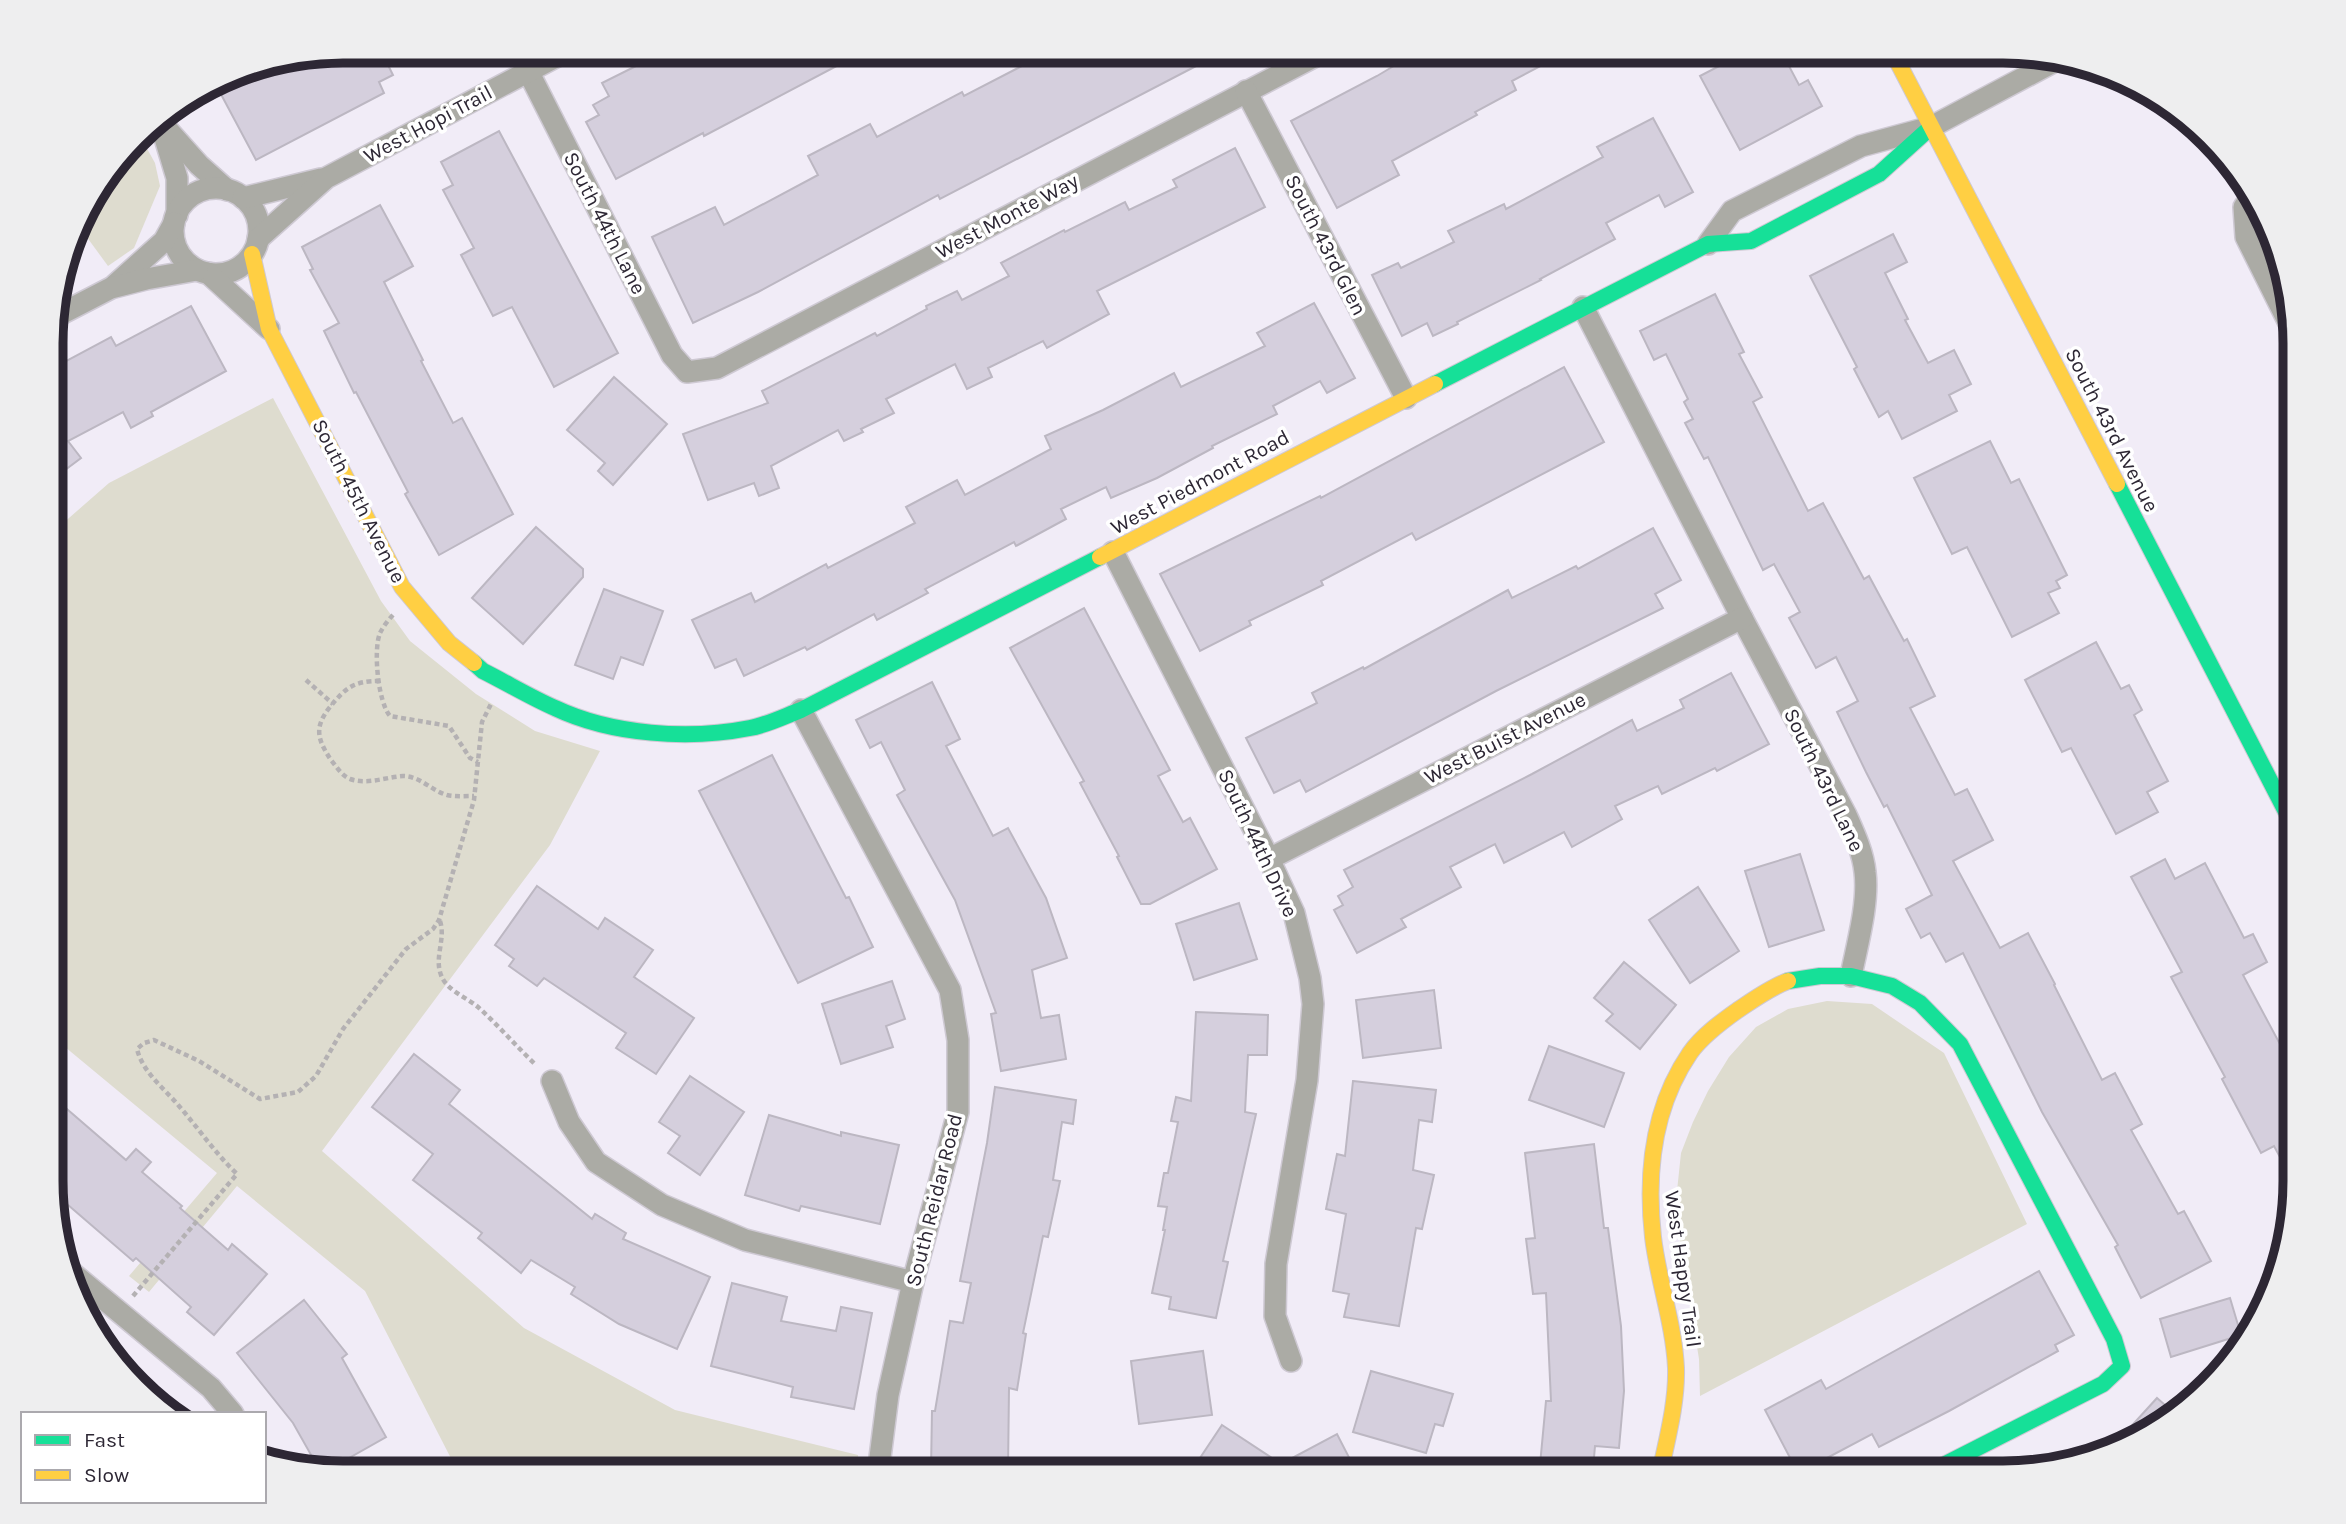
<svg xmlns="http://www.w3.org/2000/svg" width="2346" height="1524" font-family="Karla,sans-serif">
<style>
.green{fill:#dedccf}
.building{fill:#d5cfdd;stroke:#bcb7c2;stroke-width:2}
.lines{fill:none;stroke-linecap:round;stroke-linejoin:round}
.street-casing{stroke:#cec9d3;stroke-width:24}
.fast-casing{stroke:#cec9d3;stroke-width:18}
.slow-casing{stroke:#cec9d3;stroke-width:18}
.path{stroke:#b4b1b3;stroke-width:4.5;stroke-dasharray:5 3.5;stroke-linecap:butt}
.street{stroke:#ababa5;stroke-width:21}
.fast{stroke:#16e098;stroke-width:16}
.slow{stroke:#ffcf43;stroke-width:16}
.labels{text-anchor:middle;stroke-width:7;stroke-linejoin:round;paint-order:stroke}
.street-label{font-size:21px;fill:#2d2734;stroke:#fff}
.rim{fill:none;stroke:#2d2734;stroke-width:9}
</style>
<rect width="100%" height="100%" fill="#f1ecf7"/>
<g class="green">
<path d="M 140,136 L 155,163 L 160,186 L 134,248 L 108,266 L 78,225 L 81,213 Z"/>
<path d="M 273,398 L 381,601 L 410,641 L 476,694 L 535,731 L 600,751 L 550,845 L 322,1151 L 524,1328 L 675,1410 L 858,1455 L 859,1473 L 458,1472 L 365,1291 L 237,1186 L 149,1292 L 129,1276 L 217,1173 L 53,1037 L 53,532 L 109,483 Z"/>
<path d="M 1827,1001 L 1872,1004 L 1944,1053 L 2027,1224 L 1700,1396 L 1699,1359 L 1675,1210 L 1681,1153 L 1693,1122 L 1708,1091 L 1729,1057 L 1756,1027 L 1788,1009 Z"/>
</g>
<g class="building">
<path d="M 343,51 L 381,51 L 393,75 L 379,82 L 384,93 L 256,160 L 215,83 L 231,73 Z"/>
<path d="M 666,51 L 865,51 L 704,136 L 703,133 L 616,179 L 586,122 L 599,115 L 593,105 L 609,96 L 602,83 Z"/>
<path d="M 1070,51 L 1225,51 L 940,199 L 938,195 L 758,292 L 693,323 L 652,237 L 715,207 L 724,225 L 818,175 L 808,156 L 870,124 L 877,137 L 962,92 L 964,96 L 1045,54 L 1049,62 Z"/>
<path d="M 1419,51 L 1569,51 L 1512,81 L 1516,90 L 1475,112 L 1477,115 L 1392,161 L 1399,175 L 1337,208 L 1291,121 L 1377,76 Z"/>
<path d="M 1748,51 L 1781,51 L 1799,85 L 1808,80 L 1822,106 L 1740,150 L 1700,76 Z"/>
<path d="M 1653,118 L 1693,192 L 1665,207 L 1659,195 L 1606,223 L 1615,239 L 1540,279 L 1541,280 L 1457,322 L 1458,324 L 1433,336 L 1427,323 L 1402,336 L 1372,275 L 1398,263 L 1401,268 L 1454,242 L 1448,231 L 1504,204 L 1506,209 L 1603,157 L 1597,147 Z"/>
<path d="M 499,131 L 618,353 L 554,387 L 512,307 L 493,316 L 461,255 L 474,248 L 443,190 L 453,185 L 441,162 Z"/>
<path d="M 1235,148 L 1265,207 L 1097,291 L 1109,314 L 1047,348 L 1043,341 L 988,368 L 992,377 L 967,389 L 955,364 L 886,399 L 894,413 L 861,429 L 863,432 L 844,441 L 838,430 L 771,466 L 779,488 L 759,496 L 754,483 L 708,500 L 683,434 L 768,403 L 762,391 L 875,333 L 877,336 L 927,309 L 926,306 L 957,291 L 962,300 L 1009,276 L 1001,263 L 1064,230 L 1065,232 L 1125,202 L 1129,210 L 1177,187 L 1173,180 Z"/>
<path d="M 380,205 L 413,266 L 384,282 L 423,360 L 421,361 L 453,423 L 462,418 L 513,514 L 439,555 L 405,494 L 408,492 L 356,392 L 354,393 L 324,331 L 339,323 L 310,270 L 313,269 L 302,247 Z"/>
<path d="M 1893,234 L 1907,262 L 1885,273 L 1908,319 L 1905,320 L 1928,363 L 1954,350 L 1971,384 L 1949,395 L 1957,411 L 1902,439 L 1888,411 L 1879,417 L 1854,369 L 1857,367 L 1810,276 Z"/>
<path d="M 1715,294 L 1744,352 L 1739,354 L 1762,397 L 1753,402 L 1808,511 L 1823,503 L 1864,579 L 1869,576 L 1904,641 L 1907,639 L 1935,696 L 1910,708 L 1955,795 L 1967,789 L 1993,840 L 1953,861 L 2000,948 L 2028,933 L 2055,984 L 2054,985 L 2102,1080 L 2115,1073 L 2142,1124 L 2131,1130 L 2178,1214 L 2184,1211 L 2211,1261 L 2141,1298 L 2115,1247 L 2118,1245 L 2042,1112 L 1963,953 L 1946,962 L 1930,933 L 1921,938 L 1906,909 L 1932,895 L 1887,805 L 1884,807 L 1866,772 L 1837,712 L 1858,701 L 1836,657 L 1816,668 L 1789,618 L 1800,612 L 1774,564 L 1763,570 L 1708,457 L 1704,459 L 1685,423 L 1693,419 L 1684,402 L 1688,399 L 1666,354 L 1654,360 L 1640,331 Z"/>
<path d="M 1314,303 L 1355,378 L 1327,393 L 1320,381 L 1273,406 L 1277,414 L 1212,446 L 1213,448 L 1157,478 L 1111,498 L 1106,487 L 1061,509 L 1066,519 L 1016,546 L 1014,542 L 925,589 L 928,593 L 877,620 L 874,614 L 807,650 L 805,647 L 744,676 L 736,659 L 715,668 L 692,620 L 751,593 L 755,602 L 826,564 L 828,568 L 915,523 L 906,507 L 957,480 L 965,495 L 1051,449 L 1045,436 L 1103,410 L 1174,373 L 1181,387 L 1265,346 L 1257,333 Z"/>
<path d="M 191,306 L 226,371 L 151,412 L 153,416 L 131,428 L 123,412 L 68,441 L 81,458 L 53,479 L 53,368 L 111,337 L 116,346 Z"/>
<path d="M 1564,367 L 1604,442 L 1416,540 L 1412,533 L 1321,581 L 1323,585 L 1249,621 L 1251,625 L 1200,651 L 1160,574 L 1320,496 L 1321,498 Z"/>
<path d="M 614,377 L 667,424 L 613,485 L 598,471 L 605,463 L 567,430 Z"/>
<path d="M 1990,441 L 2011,483 L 2019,479 L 2067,575 L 2056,581 L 2060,588 L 2048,593 L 2059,613 L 2012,637 L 1967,547 L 1952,554 L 1914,478 Z"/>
<path d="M 536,527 L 583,569 L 583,577 L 523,644 L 472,598 Z"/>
<path d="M 1653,528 L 1681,580 L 1655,594 L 1663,608 L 1496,691 L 1306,792 L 1300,780 L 1274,793 L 1246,738 L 1317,703 L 1312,693 L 1363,667 L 1364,669 L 1508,590 L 1512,598 L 1576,566 L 1578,569 Z"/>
<path d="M 604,589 L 663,611 L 643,665 L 621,657 L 613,679 L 575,665 Z"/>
<path d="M 1084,608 L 1170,770 L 1158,776 L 1183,822 L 1190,818 L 1217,869 L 1150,904 L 1141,904 L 1117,857 L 1119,856 L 1080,783 L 1084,781 L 1010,648 Z"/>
<path d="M 2096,642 L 2121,689 L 2129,685 L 2142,710 L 2134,715 L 2168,781 L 2147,792 L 2158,812 L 2116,834 L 2071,748 L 2062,752 L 2025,680 Z"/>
<path d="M 1731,673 L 1769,744 L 1717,771 L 1715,768 L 1662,794 L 1658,786 L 1615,806 L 1622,819 L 1572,847 L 1564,832 L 1504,863 L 1495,844 L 1450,867 L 1461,887 L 1401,919 L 1406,927 L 1357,953 L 1334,910 L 1343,905 L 1338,896 L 1353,887 L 1344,870 L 1532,774 L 1632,720 L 1637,731 L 1684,708 L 1680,700 Z"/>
<path d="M 932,682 L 960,739 L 946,746 L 993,836 L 1008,828 L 1046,898 L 1067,958 L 1032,970 L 1041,1018 L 1059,1015 L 1066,1059 L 1001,1071 L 991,1014 L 996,1013 L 955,900 L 897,795 L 905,790 L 881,742 L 870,748 L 856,720 Z"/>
<path d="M 772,755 L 846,898 L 849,897 L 873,947 L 798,983 L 699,791 Z"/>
<path d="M 1800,854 L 1824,930 L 1769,947 L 1745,871 Z"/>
<path d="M 2165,859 L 2175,879 L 2205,863 L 2244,938 L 2253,934 L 2267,962 L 2243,975 L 2282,1048 L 2295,1041 L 2295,1185 L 2274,1146 L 2261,1153 L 2222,1079 L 2225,1077 L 2171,977 L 2182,972 L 2131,877 Z"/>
<path d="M 537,886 L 598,929 L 605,918 L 653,950 L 634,977 L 694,1018 L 656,1074 L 616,1048 L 626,1033 L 544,978 L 537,986 L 509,966 L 514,959 L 495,945 Z"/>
<path d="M 1698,887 L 1739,951 L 1690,983 L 1649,920 Z"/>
<path d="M 1239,903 L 1257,959 L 1194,980 L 1176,924 Z"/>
<path d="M 1624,962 L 1676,1005 L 1640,1049 L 1606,1021 L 1613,1014 L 1594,998 Z"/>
<path d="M 892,981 L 905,1019 L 886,1026 L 893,1047 L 841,1064 L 822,1004 Z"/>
<path d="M 1434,990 L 1441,1048 L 1363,1058 L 1356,1000 Z"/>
<path d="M 1196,1012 L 1268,1015 L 1267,1055 L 1248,1055 L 1245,1112 L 1256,1114 L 1223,1261 L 1228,1262 L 1216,1318 L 1169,1309 L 1171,1297 L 1152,1293 L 1165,1230 L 1163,1230 L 1167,1207 L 1158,1206 L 1164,1173 L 1168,1173 L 1178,1122 L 1171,1121 L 1176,1097 L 1191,1101 Z"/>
<path d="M 1549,1046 L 1624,1073 L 1604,1127 L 1529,1100 Z"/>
<path d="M 414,1054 L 460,1090 L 449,1104 L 592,1219 L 595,1214 L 626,1233 L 623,1239 L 710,1277 L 677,1349 L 619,1324 L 571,1294 L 575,1287 L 531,1260 L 521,1273 L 478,1238 L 482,1233 L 413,1180 L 433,1154 L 372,1107 Z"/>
<path d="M 690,1076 L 744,1112 L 700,1175 L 668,1153 L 680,1136 L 659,1122 Z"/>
<path d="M 1353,1081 L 1436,1090 L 1432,1122 L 1419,1120 L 1413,1170 L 1434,1175 L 1422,1229 L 1416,1228 L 1399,1326 L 1344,1317 L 1349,1294 L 1333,1291 L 1346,1214 L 1326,1209 L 1337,1154 L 1345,1156 Z"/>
<path d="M 995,1087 L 1076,1100 L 1073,1124 L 1062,1122 L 1053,1180 L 1060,1181 L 1048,1237 L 1043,1236 L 1023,1333 L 1026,1334 L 1017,1390 L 1009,1388 L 1008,1471 L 931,1470 L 932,1411 L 935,1411 L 950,1321 L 963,1323 L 971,1283 L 960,1281 L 987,1143 Z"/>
<path d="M 53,1097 L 126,1160 L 136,1149 L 151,1162 L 142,1172 L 182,1206 L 180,1208 L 228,1250 L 232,1244 L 267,1274 L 214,1335 L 187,1312 L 191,1307 L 136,1258 L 133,1261 L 53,1192 Z"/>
<path d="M 769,1115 L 841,1136 L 841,1132 L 899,1145 L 880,1224 L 801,1206 L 799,1211 L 745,1195 Z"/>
<path d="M 1594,1144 L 1604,1228 L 1608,1228 L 1621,1326 L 1624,1391 L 1619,1448 L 1595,1446 L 1593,1469 L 1540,1465 L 1546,1401 L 1551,1401 L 1546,1293 L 1533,1294 L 1526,1239 L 1535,1238 L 1525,1153 Z"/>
<path d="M 2039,1271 L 2074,1335 L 2055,1345 L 2058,1351 L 1949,1411 L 1879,1447 L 1872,1434 L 1825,1459 L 1833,1473 L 1798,1473 L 1765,1410 L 1821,1380 L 1826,1389 Z"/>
<path d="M 732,1283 L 787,1297 L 781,1321 L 836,1331 L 841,1307 L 872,1313 L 854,1409 L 791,1397 L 793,1387 L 711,1366 Z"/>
<path d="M 2230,1298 L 2241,1335 L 2171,1357 L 2160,1319 Z"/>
<path d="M 304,1300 L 347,1354 L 342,1358 L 386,1437 L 326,1471 L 319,1469 L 293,1423 L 237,1353 Z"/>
<path d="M 1203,1351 L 1212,1415 L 1139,1424 L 1131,1361 Z"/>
<path d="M 1371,1371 L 1453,1394 L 1443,1426 L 1435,1424 L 1426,1453 L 1353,1432 Z"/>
<path d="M 2157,1398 L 2173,1412 L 2149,1434 L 2115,1444 Z"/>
<path d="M 1222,1425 L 1281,1464 L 1337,1434 L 1357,1473 L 1190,1473 Z"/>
</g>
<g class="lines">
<g class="street-casing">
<g id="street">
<path d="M 528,71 L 672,355 L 687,372 L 717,368 L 1325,51"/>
<path d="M 1246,91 L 1406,398"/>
<path d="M 159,118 L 177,178 L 177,215"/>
<path d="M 165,127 L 199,165 L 227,190"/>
<circle cx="216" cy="231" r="43"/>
<path d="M 2254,195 L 2244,207 L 2246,237 L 2295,335"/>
<path d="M 243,198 L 321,179"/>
<path d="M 258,239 L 326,178 L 567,51"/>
<path d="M 1708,244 L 1732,211 L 1861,146 L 1931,127 L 2057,60"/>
<path d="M 208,273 L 269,329"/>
<path d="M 115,285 L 164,241 L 174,223"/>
<path d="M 1583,307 L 1742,618 L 1846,815 C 1854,833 1863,852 1865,872 C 1869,903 1857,945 1851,976"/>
<path d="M 53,318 L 111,288 L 146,279 L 197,270"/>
<path d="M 1113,552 L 1269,859 L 1294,913 L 1310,978 L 1313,1004 L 1307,1080 L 1276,1264 L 1275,1316 L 1291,1361"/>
<path d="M 801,710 L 950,990 L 958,1040 L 958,1112 L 913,1282 L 888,1395 L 878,1473"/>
<path d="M 1269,859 L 1742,618"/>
<path d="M 552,1081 L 569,1122 L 596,1162 L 662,1205 L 745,1240 L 913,1282"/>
<path d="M 71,1272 L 211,1388 L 233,1414"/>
</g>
</g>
<g class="fast-casing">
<g id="fast">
<path d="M 1435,384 L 1708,244 L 1751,241 L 1879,174 L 1931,127"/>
<path d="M 2117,484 L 2295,829"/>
<path d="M 474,663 L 483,671 C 507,683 530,697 555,708 C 612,735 689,740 750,728 C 767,725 785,716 801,710 L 1100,557"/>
<path d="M 1788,981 L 1820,976 L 1851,976 L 1892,986 L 1920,1003 L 1960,1044 L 2114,1339 L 2122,1366 L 2103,1384 L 1928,1473"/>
</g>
</g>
<g class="slow-casing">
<g id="slow">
<path d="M 1892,51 L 2117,484"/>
<path d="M 252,254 L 269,329 L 402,587 L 449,643 L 474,663"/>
<path d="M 1100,557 L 1435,384"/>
<path d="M 1660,1473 C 1667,1439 1677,1403 1676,1368 C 1674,1324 1658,1280 1653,1237 C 1646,1173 1653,1107 1690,1053 C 1702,1036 1721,1022 1738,1010 C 1753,1000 1771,987 1788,981"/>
</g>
</g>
<g class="path">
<path d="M 393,615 C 388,620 383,627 380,633 C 373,650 378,702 390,716 L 449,726 L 470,758 L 478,762"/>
<path d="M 306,680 L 333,704"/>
<path d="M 380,681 C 354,681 346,687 330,707 C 314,727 317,739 331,760 C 336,766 342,776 350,779 C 368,785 386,777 403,776 C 420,776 432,791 447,795 C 456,797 466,796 474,796"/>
<path d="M 440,921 C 446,939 434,957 441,975 C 446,990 466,997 478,1007 C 498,1025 516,1046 536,1065"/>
<path d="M 133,1296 L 237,1174 C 215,1153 199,1129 179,1106 C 164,1088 143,1073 137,1049 L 144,1043 L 154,1040 L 199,1061 L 260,1099 L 298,1092 L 316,1076 L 343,1029 L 406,949 L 433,929 L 439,920 L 474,800 L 482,722 L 491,704"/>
</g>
<use href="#street" class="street"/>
<use href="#fast" class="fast"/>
<use href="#slow" class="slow"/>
</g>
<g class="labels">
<g class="street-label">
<text transform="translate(428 124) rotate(-28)" y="7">West Hopi Trail</text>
<text transform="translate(1007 216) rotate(-28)" y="7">West Monte Way</text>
<text transform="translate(605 223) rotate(63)" y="7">South 44th Lane</text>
<text transform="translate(1326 245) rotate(63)" y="7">South 43rd Glen</text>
<text transform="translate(2112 430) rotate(63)" y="7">South 43rd Avenue</text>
<text transform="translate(1200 482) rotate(-28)" y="7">West Piedmont Road</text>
<text transform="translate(359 501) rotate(63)" y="7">South 45th Avenue</text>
<text transform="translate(1505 738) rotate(-27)" y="7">West Buist Avenue</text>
<text transform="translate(1824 780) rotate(64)" y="7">South 43rd Lane</text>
<text transform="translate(1258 843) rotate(65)" y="7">South 44th Drive</text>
<text transform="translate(934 1200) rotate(-76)" y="7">South Reidar Road</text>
<text transform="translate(1683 1269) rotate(82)" y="7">West Happy Trail</text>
</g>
</g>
<path d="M0 0H2346V1524H0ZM343 63H2003A280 280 0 0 1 2283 343V1181A280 280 0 0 1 2003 1461H343A280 280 0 0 1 63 1181V343A280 280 0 0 1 343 63Z" fill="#eeeeef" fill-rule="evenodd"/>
<path class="rim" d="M343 63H2003A280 280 0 0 1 2283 343V1181A280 280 0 0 1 2003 1461H343A280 280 0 0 1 63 1181V343A280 280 0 0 1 343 63Z"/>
<rect x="21" y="1412" width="245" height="91" fill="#ffffff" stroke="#aba9ae" stroke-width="2"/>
<rect x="35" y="1435" width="35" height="10" fill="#16e098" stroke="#aba9ae" stroke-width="2"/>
<text x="84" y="1447" font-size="21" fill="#2d2734">Fast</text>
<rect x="35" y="1470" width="35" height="10" fill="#ffcf43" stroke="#aba9ae" stroke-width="2"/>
<text x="84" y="1482" font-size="21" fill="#2d2734">Slow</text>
</svg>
